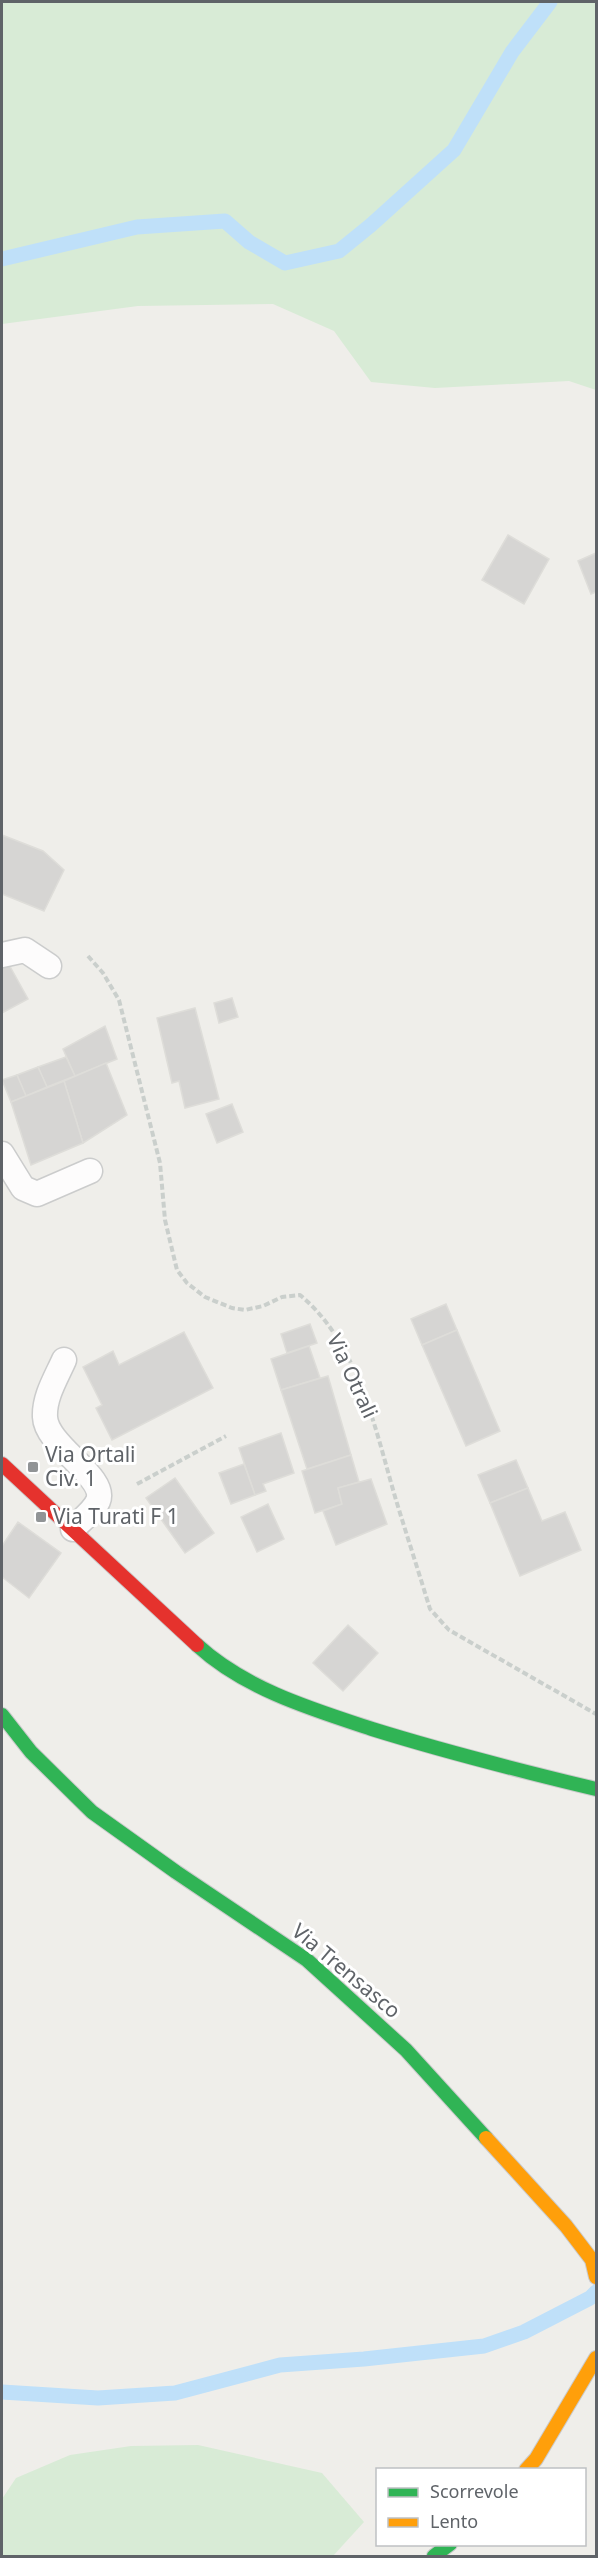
<svg xmlns="http://www.w3.org/2000/svg" width="598" height="2558" font-family="'Noto Sans',sans-serif">
<style>
.green{fill:#d8ebd6}
.lines{fill:none;stroke-linecap:round;stroke-linejoin:round}
.stream{stroke:#bfe0f9;stroke-width:15}
.building{fill:#d6d5d3;stroke:#deddd9;stroke-width:1.5}
.lane-casing{stroke:#cbcccc;stroke-width:27}
.fast-casing{stroke:#cacacb;stroke-width:16}
.slow-casing{stroke:#cacacb;stroke-width:16}
.jam-casing{stroke:#cacacb;stroke-width:16}
.path{stroke:#cacfcc;stroke-width:4;stroke-dasharray:6 3;stroke-linecap:butt}
.lane{stroke:#fdfcfc;stroke-width:24}
.fast{stroke:#30b455;stroke-width:14}
.slow{stroke:#ff9f0a;stroke-width:14}
.jam{stroke:#e5322d;stroke-width:14}
.poi-dot{fill:#919496;stroke:#fff;stroke-width:2}
.labels{text-anchor:middle;stroke-width:6;stroke-linejoin:round;paint-order:stroke}
.street-label{font-size:21px;fill:#5f6368;stroke:#fff}
.poi-label{font-size:21px;fill:#5f6368;stroke:#fff;text-anchor:start}
</style>
<rect width="100%" height="100%" fill="#efeeea"/>
<g class="green">
<path d="M 2,2 L 596,2 L 596,390 L 569,381 L 435,388 L 371,382 L 334,331 L 273,304 L 138,306 L 2,324 Z"/>
<path d="M 198,2445 L 322,2473 L 364,2522 L 333,2556 L 2,2556 L 2,2499 L 16,2478 L 70,2455 L 131,2446 Z"/>
</g>
<g class="lines">
<g class="stream">
<path d="M 2,259 L 137,227 L 225,221 L 249,242 L 285,263 L 339,251 L 371,225 L 454,150 L 512,52 L 550,2"/>
<path d="M 2,2392 L 98,2398 L 175,2393 L 280,2365 L 364,2359 L 484,2346 L 524,2332 L 590,2298 L 596,2292"/>
</g>
</g>
<g class="building">
<path d="M 508,535 L 549,559 L 524,604 L 482,580 Z"/>
<path d="M 596,553 L 596,592 L 591,594 L 578,561 Z"/>
<path d="M 2,835 L 43,851 L 64,870 L 44,911 L 2,894 Z"/>
<path d="M 7,961 L 28,999 L 2,1013 L 2,964 Z"/>
<path d="M 232,998 L 238,1017 L 219,1023 L 214,1003 Z"/>
<path d="M 195,1008 L 219,1099 L 185,1108 L 179,1081 L 172,1083 L 157,1018 Z"/>
<path d="M 105,1026 L 117,1059 L 75,1076 L 63,1049 Z"/>
<path d="M 66,1057 L 75,1076 L 47,1087 L 38,1067 Z"/>
<path d="M 106,1063 L 127,1115 L 83,1143 L 64,1081 Z"/>
<path d="M 38,1067 L 47,1087 L 26,1096 L 17,1075 Z"/>
<path d="M 17,1075 L 26,1096 L 11,1102 L 2,1080 Z"/>
<path d="M 64,1081 L 83,1143 L 31,1165 L 11,1102 Z"/>
<path d="M 232,1104 L 243,1132 L 217,1143 L 206,1114 Z"/>
<path d="M 446,1304 L 457,1330 L 422,1345 L 411,1319 Z"/>
<path d="M 310,1324 L 317,1343 L 287,1353 L 281,1334 Z"/>
<path d="M 457,1330 L 500,1431 L 466,1446 L 422,1345 Z"/>
<path d="M 184,1332 L 213,1388 L 112,1440 L 96,1408 L 102,1405 L 83,1367 L 113,1351 L 119,1365 Z"/>
<path d="M 309,1346 L 320,1378 L 281,1390 L 271,1359 Z"/>
<path d="M 328,1376 L 351,1455 L 307,1469 L 281,1390 Z"/>
<path d="M 281,1433 L 294,1473 L 263,1484 L 266,1491 L 255,1495 L 239,1448 Z"/>
<path d="M 351,1455 L 359,1482 L 338,1488 L 342,1504 L 315,1513 L 302,1471 Z"/>
<path d="M 516,1460 L 528,1488 L 490,1503 L 478,1475 Z"/>
<path d="M 244,1464 L 255,1495 L 231,1504 L 219,1473 Z"/>
<path d="M 175,1478 L 214,1533 L 185,1553 L 146,1498 Z"/>
<path d="M 371,1479 L 387,1524 L 336,1545 L 323,1511 L 342,1504 L 338,1488 Z"/>
<path d="M 528,1488 L 542,1521 L 565,1512 L 581,1550 L 520,1576 L 490,1503 Z"/>
<path d="M 268,1504 L 284,1539 L 257,1552 L 241,1517 Z"/>
<path d="M 18,1522 L 61,1553 L 29,1598 L 2,1577 L 2,1546 Z"/>
<path d="M 348,1625 L 378,1653 L 343,1691 L 313,1663 Z"/>
</g>
<g class="lines">
<g class="lane-casing">
<g id="lane">
<path d="M 2,955 L 25,950 L 49,966"/>
<path d="M 2,1154 L 23,1188 L 37,1194 L 90,1171"/>
<path d="M 64,1360 C 56,1378 44,1397 45,1417 C 46,1446 108,1477 98,1501 C 94,1511 80,1521 73,1529"/>
</g>
</g>
<g class="fast-casing">
<g id="fast">
<path d="M 197,1645 C 245,1689 311,1709 372,1729 C 446,1752 521,1771 596,1789"/>
<path d="M 2,1715 L 31,1752 L 92,1812 L 176,1872 L 307,1960 L 406,2050 L 486,2138"/>
<path d="M 434,2556 L 450,2544"/>
</g>
</g>
<g class="slow-casing">
<g id="slow">
<path d="M 486,2138 L 566,2226 L 592,2260 L 596,2277"/>
<path d="M 526,2470 L 536,2459 L 596,2358"/>
</g>
</g>
<g class="jam-casing">
<path id="jam" d="M 2,1464 L 197,1645"/>
</g>
<g class="path">
<path d="M 88,956 L 103,973 L 119,1000 L 160,1163 L 165,1220 L 177,1270 L 187,1283 L 205,1297 L 232,1308 L 245,1310 L 263,1306 L 282,1297 L 300,1295 C 359,1344 375,1429 396,1500 C 407,1536 419,1573 430,1609 L 449,1630 L 596,1714"/>
<path d="M 137,1484 L 226,1436"/>
</g>
<use href="#lane" class="lane"/>
<use href="#fast" class="fast"/>
<use href="#slow" class="slow"/>
<use href="#jam" class="jam"/>
</g>
<g class="poi-dot">
<rect x="27" y="1461" width="12" height="12" rx="3"/>
<rect x="35" y="1511" width="12" height="12" rx="3"/>
</g>
<g class="labels">
<g class="street-label">
<text transform="translate(352 1376) rotate(65)" y="7">Via Otrali</text>
<text transform="translate(346 1971) rotate(40)" y="7">Via Trensasco</text>
</g>
<g class="poi-label">
<text x="45" y="1462">Via Ortali<tspan x="45" dy="24">Civ. 1</tspan></text>
<text x="53" y="1524">Via Turati F 1</text>
</g>
</g>
<rect width="598" height="2558" fill="none" stroke="#5f6368" stroke-width="6"/>
<rect x="376" y="2468" width="210" height="78" fill="#ffffff" stroke="#bfc1c3" stroke-width="1.5"/>
<rect x="388" y="2488" width="30" height="9" fill="#30b455" stroke="#bfc1c3" stroke-width="1.5"/>
<text x="430" y="2498" font-size="18" fill="#5f6368">Scorrevole</text>
<rect x="388" y="2518" width="30" height="9" fill="#ff9f0a" stroke="#bfc1c3" stroke-width="1.5"/>
<text x="430" y="2528" font-size="18" fill="#5f6368">Lento</text>
</svg>
